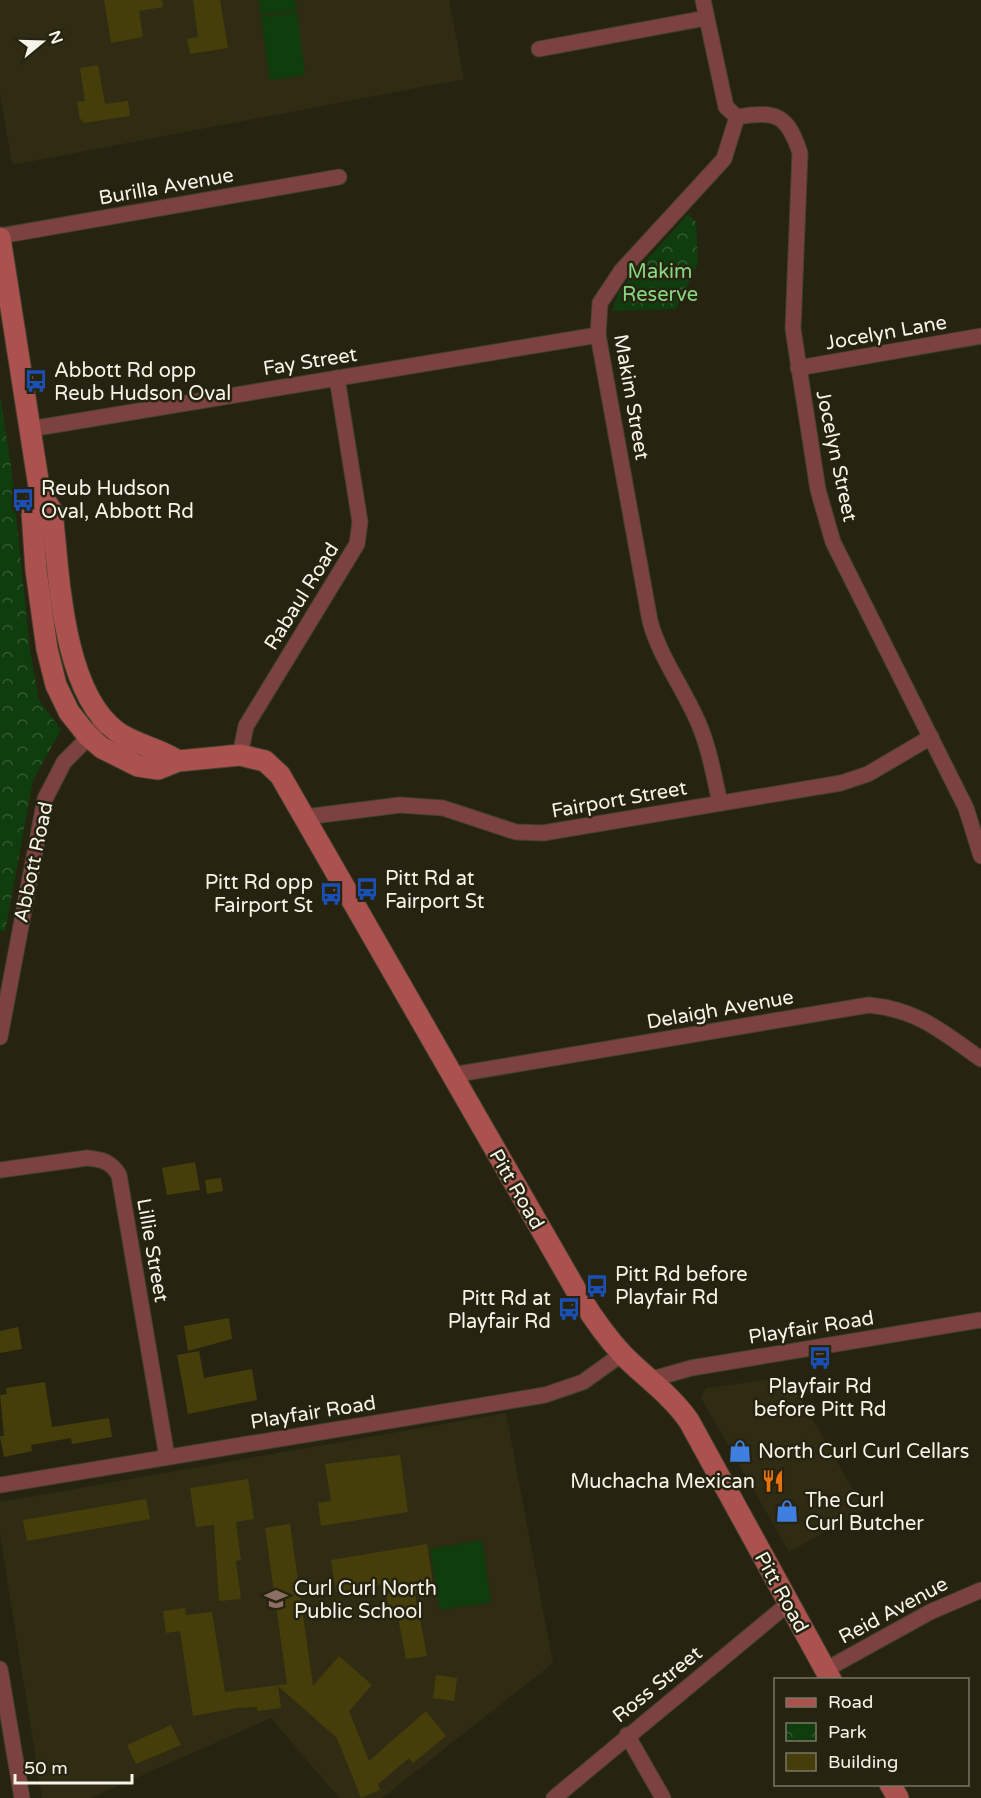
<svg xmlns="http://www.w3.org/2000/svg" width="981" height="1798" font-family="'Varela Round',sans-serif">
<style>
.built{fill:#302c13}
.park{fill:url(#park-crowns)}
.garden{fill:#103d0e}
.building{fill:#463e0a}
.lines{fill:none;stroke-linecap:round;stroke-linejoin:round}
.street-casing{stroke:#43402f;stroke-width:17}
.secondary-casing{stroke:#43402f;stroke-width:23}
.street{stroke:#7b4240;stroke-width:15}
.secondary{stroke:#ab524f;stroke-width:21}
.labels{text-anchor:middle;stroke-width:5;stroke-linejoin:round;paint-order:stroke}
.street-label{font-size:20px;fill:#f6f4e9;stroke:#262311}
.park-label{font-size:20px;fill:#87d880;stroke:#262311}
.poi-label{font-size:20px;fill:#f6f4e9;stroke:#262311;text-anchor:start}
</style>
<defs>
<pattern id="park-crowns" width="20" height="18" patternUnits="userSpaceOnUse" patternTransform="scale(1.5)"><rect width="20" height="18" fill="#103d0e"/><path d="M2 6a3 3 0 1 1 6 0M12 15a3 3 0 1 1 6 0" fill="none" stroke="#335a31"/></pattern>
</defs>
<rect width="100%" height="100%" fill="#262311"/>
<g class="built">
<path d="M 0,0 L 449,0 L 464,79 L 12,165 L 0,94 Z"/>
<path d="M 788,1377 L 865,1510 L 789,1552 L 701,1398 L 706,1388 Z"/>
<path d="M 506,1413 L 553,1663 L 382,1798 L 339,1798 L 271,1718 L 91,1798 L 42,1798 L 0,1535 L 0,1502 Z"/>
</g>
<g class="park">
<path d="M 688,214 L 696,222 L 698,263 L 676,309 L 612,311 L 619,291 Z"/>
<path d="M 0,395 L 11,466 L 30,650 L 39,700 L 61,730 L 33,780 L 5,932 L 0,930 Z"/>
</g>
<g class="garden">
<path d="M 259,0 L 295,0 L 297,10 L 261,15 Z"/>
<path d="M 297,12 L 305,75 L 270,80 L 261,17 Z"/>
<path d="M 482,1540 L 491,1602 L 440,1610 L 430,1549 Z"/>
</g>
<g class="building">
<path d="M 104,0 L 162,0 L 163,7 L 139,11 L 143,37 L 111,43 Z"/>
<path d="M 193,0 L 220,0 L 228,48 L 190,54 L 187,39 L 198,37 Z"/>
<path d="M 98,65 L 105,104 L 128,101 L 130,116 L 83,123 L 83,119 L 80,120 L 77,102 L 85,101 L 80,68 Z"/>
<path d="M 195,1162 L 200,1190 L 167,1195 L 162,1168 Z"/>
<path d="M 221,1178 L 223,1191 L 207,1194 L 205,1180 Z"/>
<path d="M 229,1318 L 232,1339 L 188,1351 L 184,1326 Z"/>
<path d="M 18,1327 L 22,1349 L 0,1353 L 0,1331 Z"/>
<path d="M 199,1351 L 204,1378 L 252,1369 L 257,1400 L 188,1414 L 177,1355 Z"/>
<path d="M 45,1382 L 52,1427 L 109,1418 L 112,1437 L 72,1444 L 71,1438 L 31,1445 L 32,1451 L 4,1457 L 0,1436 L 4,1436 L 0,1395 L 7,1394 L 6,1388 Z"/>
<path d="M 400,1455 L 408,1512 L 321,1526 L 318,1503 L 331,1501 L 325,1464 Z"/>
<path d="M 248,1479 L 254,1519 L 236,1522 L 241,1560 L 236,1561 L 241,1599 L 219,1601 L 214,1525 L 196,1527 L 190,1488 Z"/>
<path d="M 146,1499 L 150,1519 L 27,1541 L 23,1520 Z"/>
<path d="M 290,1524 L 313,1686 L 339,1656 L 372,1685 L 349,1711 L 369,1761 L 426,1711 L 446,1736 L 413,1763 L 409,1758 L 378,1784 L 380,1790 L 361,1798 L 337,1738 L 278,1686 L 281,1708 L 257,1711 L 257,1707 L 237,1708 L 193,1716 L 180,1631 L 166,1633 L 163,1611 L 185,1608 L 186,1615 L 212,1612 L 225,1692 L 287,1684 L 265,1528 Z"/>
<path d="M 427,1544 L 434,1591 L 415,1594 L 427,1656 L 406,1659 L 396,1607 L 389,1608 L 384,1584 L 336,1592 L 331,1560 Z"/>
<path d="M 436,1675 L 457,1678 L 454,1701 L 433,1698 Z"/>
<path d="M 171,1725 L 181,1745 L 136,1764 L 127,1745 Z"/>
</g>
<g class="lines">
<g class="street-casing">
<g id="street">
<path d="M 703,0 L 726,107 L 737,117"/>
<path d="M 539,49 L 706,18"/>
<path d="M 737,117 C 777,111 787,114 800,153 L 793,329 L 818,490 L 833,542 L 966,808 L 981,856"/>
<path d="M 0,236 L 339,177"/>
<path d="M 798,368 L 981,336"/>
<path d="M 30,429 L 598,335"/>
<path d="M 240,755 L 246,726 L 357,544 L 360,522 L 337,378"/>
<path d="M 720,803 C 714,776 709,747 698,722 C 683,687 660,658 650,621 L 598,335 L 600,303 L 622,270 L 724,159 L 737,117"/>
<path d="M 305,817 L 400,805 L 443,808 L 516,832 L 543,833 L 841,783 L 868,774 L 931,737"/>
<path d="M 0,1037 L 45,799 L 64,762 L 96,730"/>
<path d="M 452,1075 L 869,1005 C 919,1010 942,1032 981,1059"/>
<path d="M 0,1170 L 87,1158 C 102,1159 111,1162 119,1175 L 167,1457"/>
<path d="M 649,1380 L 691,1368 L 981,1320"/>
<path d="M 0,1485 L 545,1395 L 583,1382 L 622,1354"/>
<path d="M 0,1669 L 22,1798"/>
<path d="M 825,1670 L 930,1612 L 981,1590"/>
<path d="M 627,1735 L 663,1798"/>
<path d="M 554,1798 L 788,1604"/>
</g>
</g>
<g class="secondary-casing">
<g id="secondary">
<path d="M 0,238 L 40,493 L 52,511 C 59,574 62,690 116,731 C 135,745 159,748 178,761"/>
<path d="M 40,493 L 32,512 L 36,570 L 47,649 L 56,685 L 69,712 L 88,736 L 102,748 L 138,766 L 158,769 L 178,761 L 240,755 L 265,761 L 280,775 L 580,1297 C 593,1318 607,1338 624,1356 C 646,1378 671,1395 689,1421 L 831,1680"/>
<path d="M 890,1784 L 898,1798"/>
</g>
</g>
<use href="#street" class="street"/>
<use href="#secondary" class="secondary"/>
</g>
<defs>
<g id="bus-bare" transform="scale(1.8)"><path d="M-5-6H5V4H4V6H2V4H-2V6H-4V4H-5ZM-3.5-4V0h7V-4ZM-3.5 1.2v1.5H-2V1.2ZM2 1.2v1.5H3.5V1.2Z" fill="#1a4fb4" stroke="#262311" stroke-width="2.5" paint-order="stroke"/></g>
<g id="shop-bare" transform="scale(1.8)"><path d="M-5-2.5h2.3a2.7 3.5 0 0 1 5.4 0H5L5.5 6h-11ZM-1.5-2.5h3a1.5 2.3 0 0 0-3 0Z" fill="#3f7fe0" stroke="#262311" stroke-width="2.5" paint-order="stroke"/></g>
<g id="restaurant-bare" transform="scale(1.8)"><path d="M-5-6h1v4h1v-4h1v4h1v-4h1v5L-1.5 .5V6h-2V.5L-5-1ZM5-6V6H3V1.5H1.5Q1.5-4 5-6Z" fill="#e8710a" stroke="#262311" stroke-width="2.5" paint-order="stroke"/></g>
<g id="school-bare" transform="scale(1.8)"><path d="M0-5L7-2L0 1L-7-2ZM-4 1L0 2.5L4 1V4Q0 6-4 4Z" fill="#8d6e63" stroke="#262311" stroke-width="2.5" paint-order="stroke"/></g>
</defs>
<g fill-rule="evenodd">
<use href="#bus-bare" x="36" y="381"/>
<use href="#bus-bare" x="23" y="500"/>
<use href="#bus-bare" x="367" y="889"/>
<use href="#bus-bare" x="331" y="894"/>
<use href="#bus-bare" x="597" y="1286"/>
<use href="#bus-bare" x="569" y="1309"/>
<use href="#bus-bare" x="820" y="1358"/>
<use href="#shop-bare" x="740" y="1451"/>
<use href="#restaurant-bare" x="773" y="1481"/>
<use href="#shop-bare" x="787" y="1511"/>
<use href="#school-bare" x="276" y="1599"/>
</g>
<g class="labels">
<g class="street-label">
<text transform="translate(166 186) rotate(-10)" y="7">Burilla Avenue</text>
<text transform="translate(886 332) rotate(-10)" y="7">Jocelyn Lane</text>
<text transform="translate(310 361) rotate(-9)" y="7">Fay Street</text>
<text transform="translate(632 397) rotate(80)" y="7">Makim Street</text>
<text transform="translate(837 456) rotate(78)" y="7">Jocelyn Street</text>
<text transform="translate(301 596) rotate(-58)" y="7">Rabaul Road</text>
<text transform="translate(619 799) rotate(-10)" y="7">Fairport Street</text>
<text transform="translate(33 862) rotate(-78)" y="7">Abbott Road</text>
<text transform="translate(720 1009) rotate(-10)" y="7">Delaigh Avenue</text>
<text transform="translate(517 1189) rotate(60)" y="7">Pitt Road</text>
<text transform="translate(153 1250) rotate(80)" y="7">Lillie Street</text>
<text transform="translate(811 1327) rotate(-9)" y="7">Playfair Road</text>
<text transform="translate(313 1412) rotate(-9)" y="7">Playfair Road</text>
<text transform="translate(782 1592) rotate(61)" y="7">Pitt Road</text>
<text transform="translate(893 1610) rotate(-28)" y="7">Reid Avenue</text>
<text transform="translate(657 1684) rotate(-39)" y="7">Ross Street</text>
</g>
<g class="park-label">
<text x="660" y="278">Makim<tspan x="660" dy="23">Reserve</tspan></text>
</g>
<g class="poi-label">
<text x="54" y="377">Abbott Rd opp<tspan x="54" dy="23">Reub Hudson Oval</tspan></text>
<text x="41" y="495">Reub Hudson<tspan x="41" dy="23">Oval, Abbott Rd</tspan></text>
<text x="385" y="885">Pitt Rd at<tspan x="385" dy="23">Fairport St</tspan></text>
<text x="313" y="889" text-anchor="end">Pitt Rd opp<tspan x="313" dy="23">Fairport St</tspan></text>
<text x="615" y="1281">Pitt Rd before<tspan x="615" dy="23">Playfair Rd</tspan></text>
<text x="551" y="1305" text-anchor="end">Pitt Rd at<tspan x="551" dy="23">Playfair Rd</tspan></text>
<text x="820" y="1393" text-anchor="middle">Playfair Rd<tspan x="820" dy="23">before Pitt Rd</tspan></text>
<text x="758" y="1458">North Curl Curl Cellars</text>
<text x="755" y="1488" text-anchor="end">Muchacha Mexican</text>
<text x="805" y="1507">The Curl<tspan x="805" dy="23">Curl Butcher</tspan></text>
<text x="294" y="1595">Curl Curl North<tspan x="294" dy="23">Public School</tspan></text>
</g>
</g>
<rect x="774" y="1678" width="195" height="108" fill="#262311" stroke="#797767" stroke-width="1.5"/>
<rect x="786" y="1698" width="30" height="9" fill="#ab524f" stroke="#797767" stroke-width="1.5"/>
<text x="828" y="1708" font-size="18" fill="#f6f4e9">Road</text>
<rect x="786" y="1723" width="30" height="18" fill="url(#park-crowns)" stroke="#797767" stroke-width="1.5"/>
<text x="828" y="1738" font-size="18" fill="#f6f4e9">Park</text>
<rect x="786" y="1753" width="30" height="18" fill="#463e0a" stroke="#797767" stroke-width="1.5"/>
<text x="828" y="1768" font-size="18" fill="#f6f4e9">Building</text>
<g transform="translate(42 42) rotate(71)" stroke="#262311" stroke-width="4.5" paint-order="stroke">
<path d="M0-4.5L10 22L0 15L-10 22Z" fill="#f6f4e9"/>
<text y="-9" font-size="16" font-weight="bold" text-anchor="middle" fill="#f6f4e9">N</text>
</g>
<path d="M15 1774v9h117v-9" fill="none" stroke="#f6f4e9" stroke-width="3"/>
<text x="24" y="1774" font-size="18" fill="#f6f4e9" stroke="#262311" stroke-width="4.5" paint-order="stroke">50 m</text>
</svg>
